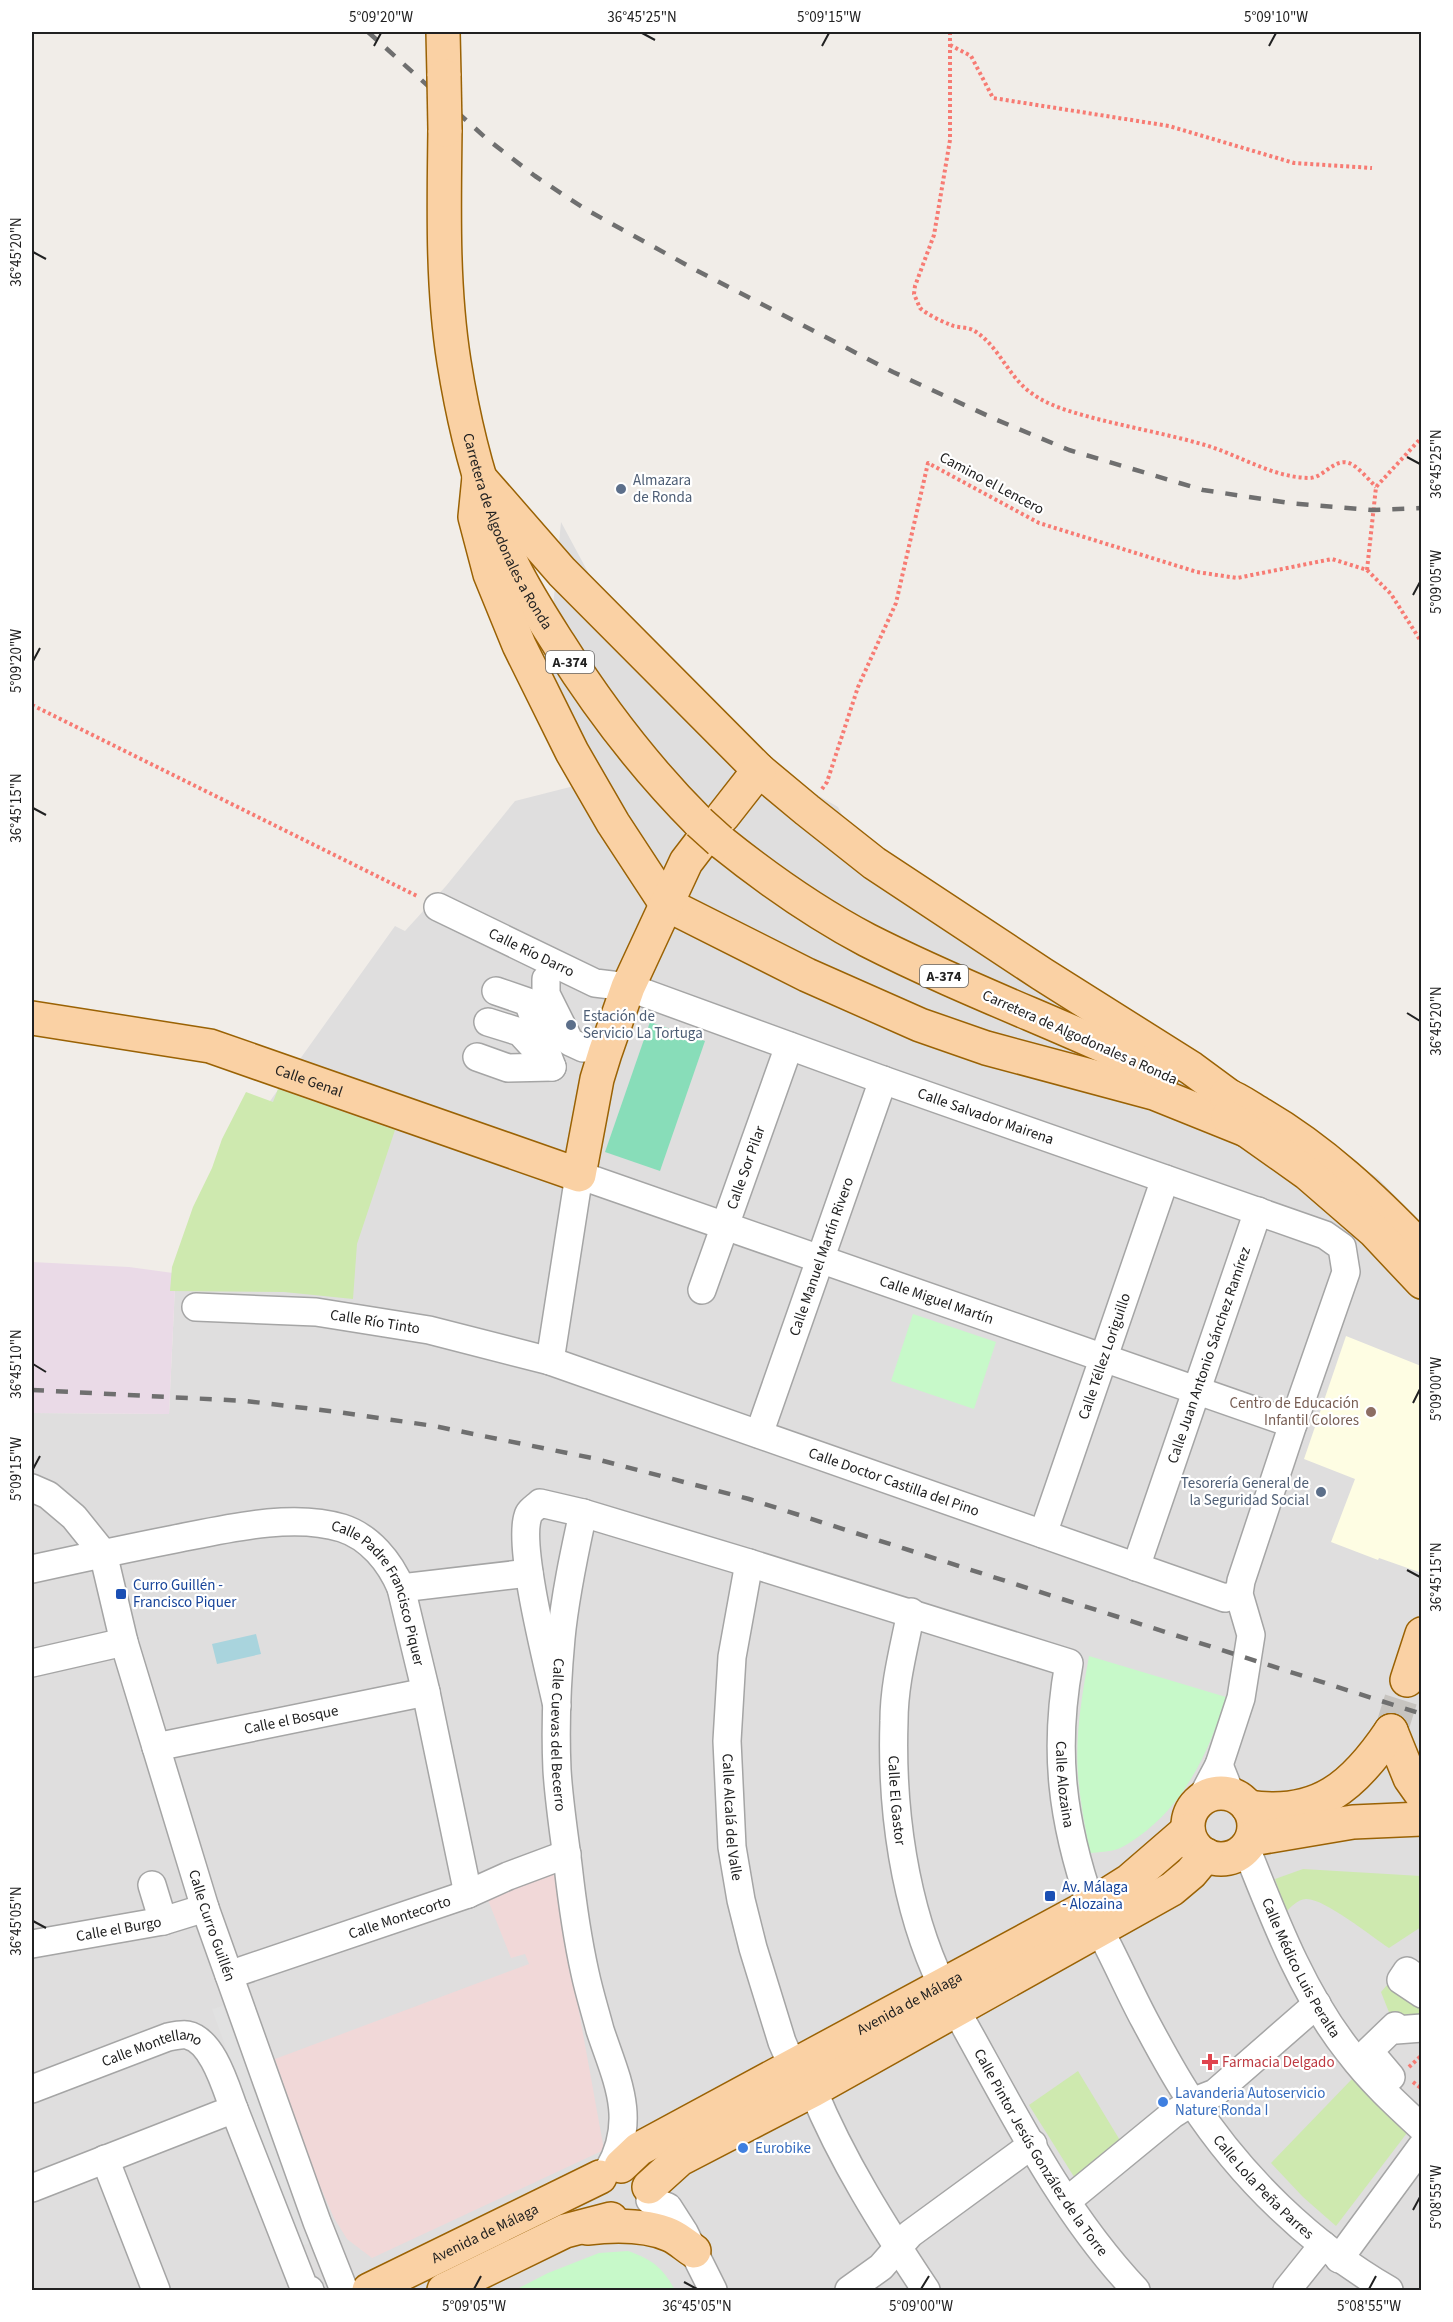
<svg xmlns="http://www.w3.org/2000/svg" width="1453" height="2322" font-family="'Source Sans 3',sans-serif">
<style>
.residential{fill:#dfdede}
.commercial{fill:#f1d8d8}
.industrial{fill:#eadae7}
.education{fill:#fefde3}
.grass{fill:#cee9af}
.park{fill:#c7f9c9}
.pitch{fill:#88ddb9}
.parking{fill:#e1e1e1}
.water{fill:#a9d4dd}
.lines{fill:none;stroke-linecap:round;stroke-linejoin:round}
.major-tunnel{stroke:#c7c4c0;stroke-width:33;stroke-dasharray:33 16;stroke-linecap:butt}
.minor-casing{stroke:#a5a5a5;stroke-width:30}
.major-casing{stroke:#9a6204;stroke-width:36}
.path{stroke:#f77b73;stroke-width:4;stroke-dasharray:3 3;stroke-linecap:butt}
.minor{stroke:#fff;stroke-width:27}
.major{stroke:#fad1a4;stroke-width:33}
.rail{stroke:#6f6f6f;stroke-width:4.5;stroke-dasharray:12 12;stroke-linecap:butt}
.major-bridge-casing{stroke:#9a6204;stroke-width:36;stroke-linecap:butt}
.major-bridge{stroke:#fad1a4;stroke-width:33}
.ticks{fill:none;stroke:#212121;stroke-width:2}
.service-dot{fill:#5c6f8a;stroke:#fff;stroke-width:2}
.education-dot{fill:#8d6e63;stroke:#fff;stroke-width:2}
.transit-dot{fill:#1a4fb4;stroke:#fff;stroke-width:2}
.health-dot{fill:#e0444e;stroke:#fff;stroke-width:2}
.shop-dot{fill:#3f7fe0;stroke:#fff;stroke-width:2}
.labels{text-anchor:middle;stroke-width:4.5;stroke-linejoin:round;paint-order:stroke}
.shield{fill:#fff;stroke:#646464;stroke-width:1.5}
.shield-label{font-size:14px;font-weight:bold;fill:#212121}
.service-label{font-size:15px;fill:#4e5e75;stroke:#fff;text-anchor:start}
.street-label{font-size:15px;fill:#212121;stroke:#fff}
.education-label{font-size:15px;fill:#785e54;stroke:#fff;text-anchor:end}
.transit-label{font-size:15px;fill:#164399;stroke:#fff;text-anchor:start}
.health-label{font-size:15px;fill:#be3a42;stroke:#fff;text-anchor:start}
.shop-label{font-size:15px;fill:#366cbe;stroke:#fff;text-anchor:start}
.neatline{fill:none;stroke:#212121;stroke-width:2}
.ticks-label{font-size:15px;text-anchor:middle;fill:#212121}
</style>
<rect width="100%" height="100%" fill="#f1ede8"/>
<path class="residential" d="M 561,522 L 589,574 L 778,772 L 838,807 L 851,833 L 1378,1178 L 1421,1223 L 1421,2290 L 32,2290 L 32,1413 L 169,1414 L 176,1265 L 200,1199 L 395,926 L 405,931 L 446,886 L 515,801 L 574,786 L 548,661 Z"/>
<path class="commercial" d="M 554,1873 L 604,2150 L 372,2258 L 347,2239 L 334,2218 L 313,2170 L 275,2059 L 529,1964 L 525,1954 L 511,1958 L 488,1900 Z"/>
<path class="industrial" d="M 32,1262 L 129,1267 L 173,1273 L 176,1265 L 169,1414 L 32,1413 Z"/>
<path class="education" d="M 1346,1336 L 1421,1366 L 1422,1562 L 1419,1572 L 1379,1558 L 1378,1560 L 1331,1542 L 1355,1479 L 1304,1459 Z"/>
<g class="grass">
<path d="M 278,1089 L 395,1130 L 357,1244 L 353,1299 L 284,1292 L 170,1291 L 172,1267 L 193,1207 L 212,1168 L 222,1139 L 246,1092 L 273,1102 Z"/>
<path d="M 1303,1869 L 1421,1876 L 1421,1927 L 1389,1948 C 1372,1937 1324,1898 1306,1899 C 1297,1900 1292,1906 1286,1912 L 1275,1879 Z"/>
<path d="M 1395,1976 L 1421,1994 L 1421,2028 L 1396,2030 L 1381,1992 Z"/>
<path d="M 1078,2071 L 1121,2142 L 1076,2180 L 1029,2105 Z"/>
<path d="M 1352,2079 L 1407,2133 L 1336,2226 L 1303,2197 L 1271,2163 Z"/>
</g>
<g class="park">
<path d="M 913,1314 L 996,1342 L 974,1409 L 891,1381 Z"/>
<path d="M 1089,1656 L 1226,1697 C 1210,1750 1185,1804 1138,1837 C 1132,1841 1125,1846 1118,1849 C 1109,1852 1099,1852 1090,1853 C 1085,1827 1080,1801 1078,1775 C 1075,1735 1082,1695 1089,1656 Z"/>
<path d="M 628,2251 C 653,2260 662,2267 675,2290 L 515,2290 L 548,2273 L 599,2253 Z"/>
</g>
<path class="pitch" d="M 650,1022 L 705,1041 L 660,1171 L 605,1152 Z"/>
<path class="parking" d="M 223,2006 L 312,2242 L 298,2248 L 212,2009 Z"/>
<path class="water" d="M 256,1634 L 261,1654 L 217,1664 L 212,1644 Z"/>
<g class="lines">
<path class="major-tunnel" d="M 1391,1731 L 1407,1680"/>
<g class="minor-casing">
<g id="minor">
<path id="s1" d="M 438,907 L 595,983 L 628,987 L 883,1080 L 1325,1235 L 1342,1247 L 1346,1272 L 1293,1424 L 1241,1581 L 1239,1594 L 1251,1635 L 1241,1698 L 1219,1765 L 1200,1801"/>
<path d="M 546,979 L 546,994 L 570,1042 L 583,1048"/>
<path d="M 496,991 L 528,1002 L 552,1067"/>
<path d="M 488,1022 L 520,1032 L 543,1057"/>
<path d="M 477,1057 L 508,1068 L 552,1067"/>
<path id="s2" d="M 702,1290 L 789,1046"/>
<path id="s3" d="M 196,1307 L 316,1312 L 429,1330 L 550,1361 L 1225,1598 L 1239,1594"/>
<path id="s4" d="M 550,1361 L 579,1175 L 1293,1424"/>
<path id="s5" d="M 759,1434 L 883,1080"/>
<path id="s6" d="M 32,1488 L 48,1495 L 74,1517 L 103,1553 L 124,1642 L 205,1908 L 317,2222 L 344,2290"/>
<path id="s7" d="M 583,1513 C 574,1554 565,1596 561,1638 C 557,1681 555,1727 557,1770 C 559,1802 564,1834 568,1865 C 572,1901 577,1937 585,1973 C 589,1992 595,2011 600,2030 C 616,2078 638,2119 609,2169"/>
<path id="s8" d="M 1043,1534 L 1165,1179"/>
<path id="s9" d="M 749,1563 L 732,1657 L 727,1741 L 732,1847 L 741,1900 L 753,1948 L 782,2042 L 792,2065"/>
<path id="s10" d="M 1136,1567 L 1258,1211"/>
<path id="s11" d="M 32,1569 C 78,1559 124,1549 170,1540 C 222,1530 291,1512 342,1528 C 370,1537 390,1562 401,1588 L 426,1692 L 468,1894"/>
<path d="M 401,1588 L 529,1573"/>
<path id="s12" d="M 911,1612 C 904,1648 894,1684 894,1721 C 891,1808 904,1906 942,1985"/>
<path d="M 32,1663 L 124,1642"/>
<path id="s13" d="M 557,1706 C 549,1669 517,1547 528,1516 C 529,1511 536,1507 540,1503 L 583,1513 L 749,1563 L 1069,1663 C 1053,1751 1062,1821 1091,1905"/>
<path id="s14" d="M 156,1747 L 426,1692"/>
<path d="M 1219,1765 L 1231,1795"/>
<path id="s15" d="M 1246,1848 C 1274,1918 1302,1993 1349,2052 C 1370,2080 1396,2104 1422,2128"/>
<path d="M 152,1885 L 163,1921"/>
<path id="s16" d="M 1099,1929 C 1115,1958 1128,1989 1144,2019 C 1159,2047 1174,2076 1192,2102 C 1241,2177 1311,2245 1389,2290"/>
<path id="s17" d="M 32,1944 L 163,1921 L 205,1908"/>
<path id="s18" d="M 229,1975 L 468,1894 L 508,1876 L 567,1854"/>
<path d="M 1422,1982 L 1407,1971 L 1401,1980 L 1422,1994"/>
<path id="s19" d="M 956,2010 C 1010,2106 1060,2210 1136,2290"/>
<path d="M 1391,2077 L 1369,2051 L 1395,2026 L 1396,2030 L 1422,2028"/>
<path id="s20" d="M 32,2089 L 168,2037 C 173,2036 182,2034 187,2035 C 213,2040 226,2088 234,2109 L 32,2188"/>
<path d="M 813,2090 C 842,2161 884,2227 926,2290"/>
<path d="M 234,2109 L 305,2290 L 310,2290"/>
<path d="M 105,2159 L 156,2290"/>
<path d="M 650,2200 L 668,2207 L 684,2232 L 713,2290"/>
<path d="M 1067,2201 L 1173,2114 L 1192,2102 L 1215,2093 L 1317,2004"/>
<path d="M 1339,2259 L 1422,2146"/>
<path d="M 849,2290 L 881,2267 L 910,2234 L 1033,2144"/>
<path d="M 1287,2290 L 1323,2245"/>
</g>
</g>
<g class="major-casing">
<g id="major">
<path d="M 443,32 L 444,76"/>
<path id="s21" d="M 445,130 C 444,207 442,286 454,362 C 465,431 483,502 513,566 C 526,593 543,619 559,644 C 600,709 645,768 699,822"/>
<path d="M 479,477 L 475,517 L 490,574 L 519,645 L 572,752 L 613,823 L 666,904 L 807,975 L 920,1025 L 986,1048 L 1154,1093 L 1246,1130"/>
<path d="M 479,477 L 562,572 L 759,770 L 807,810 L 874,863 L 1042,974 L 1191,1068 L 1229,1096"/>
<path d="M 723,816 L 759,770"/>
<path d="M 720,841 C 766,878 814,912 867,940 C 963,989 1065,1026 1163,1073"/>
<path id="s22" d="M 32,1018 L 210,1046 L 579,1175 L 597,1079 L 605,1053 L 628,987 L 686,862 L 699,845"/>
<path d="M 1226,1095 C 1238,1099 1250,1108 1262,1115 C 1322,1150 1374,1199 1422,1249"/>
<path d="M 1228,1117 L 1307,1173 L 1374,1231 L 1422,1282"/>
<path d="M 1407,1680 L 1422,1634"/>
<path d="M 1391,1731 L 1410,1778 L 1422,1795"/>
<circle cx="1221" cy="1826" r="33"/>
<path d="M 1248,1807 C 1318,1818 1354,1786 1391,1731"/>
<path d="M 1252,1839 L 1353,1822 L 1422,1819"/>
<path id="s23" d="M 621,2166 L 639,2149 L 1091,1905 L 1129,1881 L 1188,1830"/>
<path d="M 649,2187 L 680,2159 L 813,2090 L 1172,1889 L 1191,1873 L 1206,1855"/>
<path d="M 587,2228 C 614,2225 645,2224 670,2235 C 679,2239 686,2246 694,2251"/>
<path id="s24" d="M 369,2290 L 600,2177"/>
<path d="M 444,2290 L 565,2231 L 611,2219"/>
</g>
</g>
<g class="path">
<path d="M 950,32 L 950,140 L 934,235 L 915,286 L 914,294 L 920,308 C 928,315 941,321 951,325 C 958,328 967,327 973,330 C 996,343 1006,371 1025,388 C 1035,397 1047,403 1060,408 C 1107,424 1157,431 1205,445 C 1239,455 1272,477 1308,478 C 1325,479 1335,454 1353,465 C 1361,470 1369,480 1376,487"/>
<path d="M 950,45 L 971,56 L 993,98 L 1169,126 L 1294,163 L 1372,168"/>
<path d="M 1367,570 L 1376,487 L 1422,437"/>
<path d="M 32,705 L 419,897"/>
<path d="M 822,789 L 827,782 L 858,687 L 896,603 L 928,463 L 1039,523 L 1197,572 L 1237,578 L 1332,559 L 1367,570 L 1391,594 L 1422,643"/>
<path d="M 1409,2067 L 1422,2055"/>
<path d="M 1413,2082 L 1422,2089"/>
</g>
<use href="#minor" class="minor"/>
<use href="#major" class="major"/>
<g class="rail">
<path d="M 368,32 L 487,139 L 535,176 L 585,209 L 694,269 L 893,372 L 997,420 L 1069,450 L 1203,490 L 1289,503 L 1372,510 L 1422,508"/>
<path d="M 32,1390 L 246,1401 L 338,1412 L 434,1426 L 592,1458 L 749,1499 L 1422,1714"/>
</g>
<g class="major-bridge-casing">
<g id="major-bridge">
<path d="M 444,76 L 445,130"/>
<path d="M 699,822 L 720,841"/>
</g>
</g>
<use href="#major-bridge" class="major-bridge"/>
</g>
<path class="ticks" d="M 642,33 L 655,40M 374,46 L 381,33M 822,46 L 829,33M 1269,46 L 1276,33M 33,252 L 46,259M 1407,457 L 1420,464M 1413,595 L 1420,582M 33,661 L 40,648M 33,808 L 46,815M 1407,1013 L 1420,1021M 33,1364 L 46,1372M 1413,1403 L 1420,1389M 33,1469 L 40,1456M 1407,1570 L 1420,1577M 33,1921 L 46,1928M 1413,2210 L 1420,2197M 684,2282 L 697,2289M 474,2289 L 481,2276M 921,2289 L 929,2276M 1369,2289 L 1376,2276"/>
<g class="service-dot">
<circle cx="621" cy="489" r="6"/>
<circle cx="571" cy="1025" r="6"/>
<circle cx="1321" cy="1492" r="6"/>
</g>
<circle class="education-dot" cx="1371" cy="1412" r="6"/>
<g class="transit-dot">
<rect x="115" y="1588" width="12" height="12" rx="3"/>
<rect x="1044" y="1890" width="12" height="12" rx="3"/>
</g>
<path class="health-dot" d="M1207 2053h6v6h6v6h-6v6h-6v-6h-6v-6h6z"/>
<g class="shop-dot">
<circle cx="1163" cy="2102" r="6"/>
<circle cx="743" cy="2148" r="6"/>
</g>
<g class="labels">
<g class="shield">
<rect x="546" y="651" width="48" height="22" rx="4.5"/>
<rect x="920" y="965" width="48" height="22" rx="4.5"/>
</g>
<g class="shield-label">
<text x="570" y="667">A-374</text>
<text x="944" y="981">A-374</text>
</g>
<g class="service-label">
<text x="633" y="485">Almazara<tspan x="633" dy="17">de Ronda</tspan></text>
<text x="583" y="1021">Estación de<tspan x="583" dy="17">Servicio La Tortuga</tspan></text>
<text x="1309" y="1488" text-anchor="end">Tesorería General de<tspan x="1309" dy="17">la Seguridad Social</tspan></text>
</g>
<g class="street-label">
<text transform="translate(992 483) rotate(28)" y="5">Camino el Lencero</text>
<text dy="5" stroke="none"><textPath href="#s21" startOffset="411">Carretera de Algodonales a Ronda</textPath></text>
<text dy="5" stroke="none"><textPath href="#s1" startOffset="104">Calle Río Darro</textPath></text>
<text transform="translate(1080 1037) rotate(24)" y="5">Carretera de Algodonales a Ronda</text>
<text dy="5" stroke="none"><textPath href="#s22" startOffset="285">Calle Genal</textPath></text>
<text dy="5" stroke="none"><textPath href="#s1" startOffset="588">Calle Salvador Mairena</textPath></text>
<text dy="5" stroke="none"><textPath href="#s2" startOffset="130">Calle Sor Pilar</textPath></text>
<text dy="5" stroke="none"><textPath href="#s5" startOffset="188">Calle Manuel Martín Rivero</textPath></text>
<text dy="5" stroke="none"><textPath href="#s4" startOffset="567">Calle Miguel Martín</textPath></text>
<text dy="5" stroke="none"><textPath href="#s3" startOffset="180">Calle Río Tinto</textPath></text>
<text dy="5" stroke="none"><textPath href="#s10" startOffset="224">Calle Juan Antonio Sánchez Ramírez</textPath></text>
<text dy="5" stroke="none"><textPath href="#s8" startOffset="188">Calle Téllez Loriguillo</textPath></text>
<text dy="5" stroke="none"><textPath href="#s3" startOffset="724">Calle Doctor Castilla del Pino</textPath></text>
<text dy="5" stroke="none"><textPath href="#s11" startOffset="393">Calle Padre Francisco Piquer</textPath></text>
<text dy="5" stroke="none"><textPath href="#s14" startOffset="138">Calle el Bosque</textPath></text>
<text dy="5" stroke="none"><textPath href="#s7" startOffset="224">Calle Cuevas del Becerro</textPath></text>
<text dy="5" stroke="none"><textPath href="#s13" startOffset="886">Calle Alozaina</textPath></text>
<text dy="5" stroke="none"><textPath href="#s12" startOffset="190">Calle El Gastor</textPath></text>
<text dy="5" stroke="none"><textPath href="#s9" startOffset="256">Calle Alcalá del Valle</textPath></text>
<text dy="5" stroke="none"><textPath href="#s18" startOffset="180">Calle Montecorto</textPath></text>
<text dy="5" stroke="none"><textPath href="#s6" startOffset="486">Calle Curro Guillén</textPath></text>
<text dy="5" stroke="none"><textPath href="#s17" startOffset="88">Calle el Burgo</textPath></text>
<text dy="5" stroke="none"><textPath href="#s15" startOffset="132">Calle Médico Luis Peralta</textPath></text>
<text dy="5" stroke="none"><textPath href="#s23" startOffset="332">Avenida de Málaga</textPath></text>
<text dy="5" stroke="none"><textPath href="#s20" startOffset="128">Calle Montellano</textPath></text>
<text dy="5" stroke="none"><textPath href="#s19" startOffset="166">Calle Pintor Jesús González de la Torre</textPath></text>
<text dy="5" stroke="none"><textPath href="#s16" startOffset="308">Calle Lola Peña Parres</textPath></text>
<text dy="5" stroke="none"><textPath href="#s24" startOffset="129">Avenida de Málaga</textPath></text>
</g>
<g class="education-label">
<text x="1359" y="1408">Centro de Educación<tspan x="1359" dy="17">Infantil Colores</tspan></text>
</g>
<g class="transit-label">
<text x="133" y="1590">Curro Guillén -<tspan x="133" dy="17">Francisco Piquer</tspan></text>
<text x="1062" y="1892">Av. Málaga<tspan x="1062" dy="17">- Alozaina</tspan></text>
</g>
<g class="health-label">
<text x="1222" y="2067">Farmacia Delgado</text>
</g>
<g class="shop-label">
<text x="1175" y="2098">Lavanderia Autoservicio<tspan x="1175" dy="17">Nature Ronda I</tspan></text>
<text x="755" y="2153">Eurobike</text>
</g>
</g>
<rect width="1453" height="2322" fill="none" stroke="#ffffff" stroke-width="66"/>
<rect x="33" y="33" width="1387" height="2256" class="neatline"/>
<g class="ticks-label">
<text x="381" y="22">5°09'20"W</text>
<text x="642" y="22">36°45'25"N</text>
<text x="829" y="22">5°09'15"W</text>
<text x="1276" y="22">5°09'10"W</text>
<text transform="translate(16 252) rotate(-90)" y="5">36°45'20"N</text>
<text transform="translate(1436 464) rotate(-90)" y="5">36°45'25"N</text>
<text transform="translate(1436 582) rotate(-90)" y="5">5°09'05"W</text>
<text transform="translate(16 661) rotate(-90)" y="5">5°09'20"W</text>
<text transform="translate(16 808) rotate(-90)" y="5">36°45'15"N</text>
<text transform="translate(1436 1021) rotate(-90)" y="5">36°45'20"N</text>
<text transform="translate(16 1364) rotate(-90)" y="5">36°45'10"N</text>
<text transform="translate(1436 1389) rotate(-90)" y="5">5°09'00"W</text>
<text transform="translate(16 1469) rotate(-90)" y="5">5°09'15"W</text>
<text transform="translate(1436 1577) rotate(-90)" y="5">36°45'15"N</text>
<text transform="translate(16 1921) rotate(-90)" y="5">36°45'05"N</text>
<text transform="translate(1436 2197) rotate(-90)" y="5">5°08'55"W</text>
<text x="474" y="2311">5°09'05"W</text>
<text x="697" y="2311">36°45'05"N</text>
<text x="921" y="2311">5°09'00"W</text>
<text x="1369" y="2311">5°08'55"W</text>
</g>
</svg>
